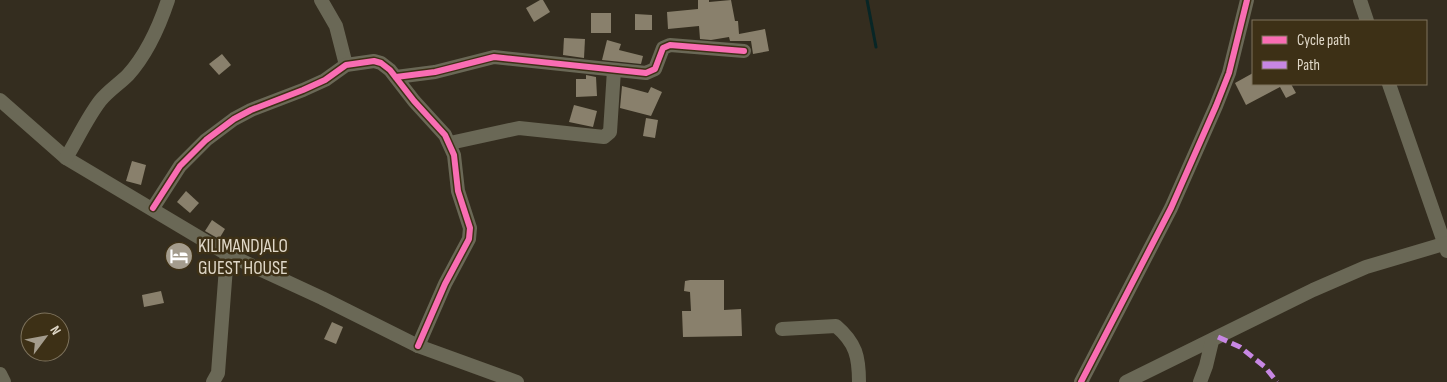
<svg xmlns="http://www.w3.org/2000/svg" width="1447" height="382" font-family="'Sofia Sans Condensed',sans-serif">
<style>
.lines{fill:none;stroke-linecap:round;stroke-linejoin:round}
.stream{stroke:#082626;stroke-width:3}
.building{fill:#89806c}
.minor{stroke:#6a6856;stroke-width:14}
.quiet{stroke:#c787e3;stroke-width:5;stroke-dasharray:10 5;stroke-linecap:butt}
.cycleway-casing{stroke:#3d3016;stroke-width:9}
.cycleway{stroke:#f96db3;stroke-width:6}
.labels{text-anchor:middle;stroke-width:5;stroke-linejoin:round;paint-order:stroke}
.poi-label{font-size:19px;fill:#e0d8c8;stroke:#3d3016;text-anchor:start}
</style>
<rect width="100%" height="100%" fill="#342d1f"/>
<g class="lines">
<path class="stream" d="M 867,0 L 876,47"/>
</g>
<g class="building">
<path d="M 540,0 L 543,0 L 550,12 L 534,22 L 526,8 Z"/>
<path d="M 698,0 L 709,0 L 709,2 L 731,0 L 735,21 L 738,21 L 739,34 L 765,29 L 769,51 L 753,54 L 751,41 L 730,41 L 729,37 L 711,40 L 700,39 L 699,26 L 668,29 L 667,12 L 698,9 Z"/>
<rect x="591" y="13" width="20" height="20"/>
<path d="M 635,14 L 652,15 L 652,30 L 635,30 Z"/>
<path d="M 564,38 L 585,39 L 584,58 L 563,55 Z"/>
<path d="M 607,40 L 621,44 L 619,50 L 643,56 L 641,64 L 602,60 Z"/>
<path d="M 222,54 L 231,65 L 219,75 L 209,64 Z"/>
<path d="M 1253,73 L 1253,84 L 1291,84 L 1296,93 L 1286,98 L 1280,87 L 1246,105 L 1235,83 Z"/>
<path d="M 586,75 L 596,77 L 597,96 L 576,97 L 576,79 L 586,79 Z"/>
<path d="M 622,86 L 648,93 L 651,87 L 662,92 L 651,116 L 620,108 Z"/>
<path d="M 574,105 L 597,111 L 593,127 L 569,122 Z"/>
<path d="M 646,118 L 658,120 L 655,138 L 643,136 Z"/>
<path d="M 132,161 L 146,165 L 141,185 L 126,181 Z"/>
<path d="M 186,191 L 199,203 L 190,213 L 177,202 Z"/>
<path d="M 212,220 L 225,229 L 219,239 L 205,231 Z"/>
<path d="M 690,280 L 724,280 L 724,310 L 741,309 L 742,336 L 683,337 L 682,311 L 691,311 L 690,292 L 684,291 L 685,281 Z"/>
<path d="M 161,291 L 164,303 L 144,307 L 142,295 Z"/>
<path d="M 332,322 L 343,327 L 336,344 L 324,339 Z"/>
</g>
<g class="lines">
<g class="minor">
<path d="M 321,0 L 336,26 L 346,65"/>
<path d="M 1360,0 L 1367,21"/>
<path d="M 396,77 L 435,72 L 494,57 L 646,73 L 655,69 L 663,48 L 670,45 L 744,51"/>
<path d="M 1389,84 L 1447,251"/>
<path d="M 0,100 L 66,158 L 227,254 L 322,298 L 418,346 L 517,382"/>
<path d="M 450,143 L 519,128 L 604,137 L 610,132 L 614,70"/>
<path d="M 66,158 C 77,140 87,118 100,101 C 108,91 119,84 128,75 C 147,54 159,27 168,0"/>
<path d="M 153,208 L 180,166 L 206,140 L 234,119 L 251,110 L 303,90 L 325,80 L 346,65 L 374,61 L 381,63 L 390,70 L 414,101 L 445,135 L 454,155 L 458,191 L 470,228 L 469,239 L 445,284 L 418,346"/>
<path d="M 782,329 L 836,326 C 856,343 859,357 859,382"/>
<path d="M 0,374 L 4,382"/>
<path d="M 213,382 L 218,373 L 227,254"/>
<path d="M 1081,382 L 1171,208 L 1216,106 L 1229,73 L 1247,0"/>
<path d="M 1126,382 L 1313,290 L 1366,267 L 1447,243"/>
<path d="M 1200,382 L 1206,366 L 1212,341"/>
</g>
<path class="quiet" d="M 1218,337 L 1240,347 L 1265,367 L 1277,382"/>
<g class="cycleway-casing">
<g id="cycleway">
<path d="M 396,77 L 435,72 L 494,57 L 646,73 L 655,69 L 663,48 L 670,45 L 744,51"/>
<path d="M 153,208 L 180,166 L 206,140 L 234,119 L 251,110 L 303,90 L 325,80 L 346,65 L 374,61 L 381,63 L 390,70 L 414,101 L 445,135 L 454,155 L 458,191 L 470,228 L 469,239 L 445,284 L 418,346"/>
<path d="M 1081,382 L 1171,208 L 1216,106 L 1229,73 L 1247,0"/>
</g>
</g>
<use href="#cycleway" class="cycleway"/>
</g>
<defs>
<g id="hotel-disc" transform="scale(1.4375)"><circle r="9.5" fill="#a49c8d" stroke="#3d3016"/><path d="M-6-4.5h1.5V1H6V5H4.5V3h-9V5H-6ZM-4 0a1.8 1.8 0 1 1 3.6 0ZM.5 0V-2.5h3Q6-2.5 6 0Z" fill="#fff"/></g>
</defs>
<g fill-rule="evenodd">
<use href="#hotel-disc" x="179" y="256"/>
</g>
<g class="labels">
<g class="poi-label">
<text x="198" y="252">KILIMANDJALO<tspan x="198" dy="22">GUEST HOUSE</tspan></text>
</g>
</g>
<rect x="1252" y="20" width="175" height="65" fill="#3d3016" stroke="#7e735d"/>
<rect x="1262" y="36" width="25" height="8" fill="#f96db3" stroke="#7e735d"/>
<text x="1297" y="45" font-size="15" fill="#e0d8c8">Cycle path</text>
<rect x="1262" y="61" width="25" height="8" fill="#c787e3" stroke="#7e735d"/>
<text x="1297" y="70" font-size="15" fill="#e0d8c8">Path</text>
<g transform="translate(45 337) rotate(58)"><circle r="24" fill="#3d3016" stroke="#7e735d"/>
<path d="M0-4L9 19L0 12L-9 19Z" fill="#a49c8d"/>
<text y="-8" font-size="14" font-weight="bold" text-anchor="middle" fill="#e0d8c8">N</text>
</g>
</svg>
